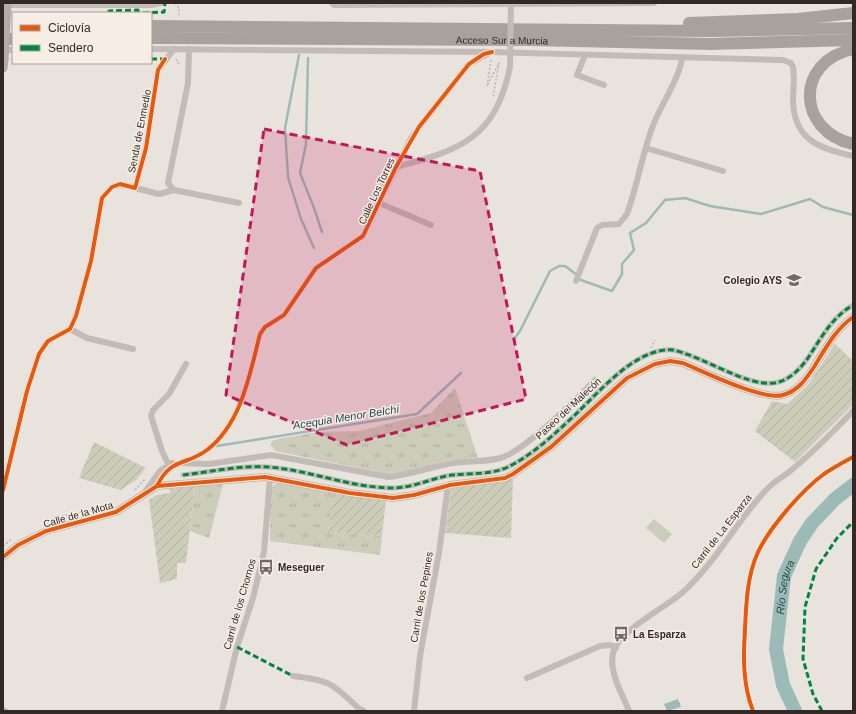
<svg xmlns="http://www.w3.org/2000/svg" width="856" height="714" font-family="Arial,sans-serif">
<style>
.grass{fill:url(#grass-tufts)}
.garden{fill:url(#garden-furrows)}
.pitch{fill:#cbcdb9}
.water{fill:url(#water-ripples)}
.lines{fill:none;stroke-linecap:round;stroke-linejoin:round}
.stream{stroke:#9cbab7;stroke-width:2.5}
.river{stroke:#9cbab7;stroke-width:14}
.path{stroke:#bab4b0;stroke-width:1.5;stroke-dasharray:2 2;stroke-linecap:butt}
.pedestrian{stroke:#c2bbb7;stroke-width:5}
.minor{stroke:#c2bbb7;stroke-width:6}
.tertiary{stroke:#c2bbb7;stroke-width:8}
.secondary{stroke:#b2aba8;stroke-width:9}
.motorway{stroke:#a8a29d;stroke-width:12}
.minor-bridge{stroke:#c2bbb7;stroke-width:6}
.secondary-bridge{stroke:#b2aba8;stroke-width:9}
.quiet{stroke:#00873e;stroke-width:3;stroke-dasharray:6 3;stroke-linecap:butt}
.cycleway-casing{stroke:#f6ede5;stroke-width:6}
.cycleway{stroke:#e8590c;stroke-width:4}
.marked{fill:#c2185b;fill-opacity:0.2;stroke:#c2185b;stroke-width:3;stroke-dasharray:8 5;stroke-linejoin:round}
.labels{text-anchor:middle;stroke-width:3;stroke-linejoin:round;paint-order:stroke}
.street-label{font-size:10px;fill:#322926;stroke:#f6ede5}
.poi-label{font-size:10px;font-weight:bold;fill:#322926;stroke:#f6ede5;text-anchor:start}
.water-label{font-size:11px;font-style:italic;fill:#214e4e;stroke:#f6ede5}
</style>
<defs>
<pattern id="grass-tufts" width="24" height="20" patternUnits="userSpaceOnUse"><rect width="24" height="20" fill="#cbcdb9"/><path d="M3 7l-1-3M5 7V3M7 7l1-3M15 17l-1-3M17 17v-4M19 17l1-3" fill="none" stroke="#afb09f"/></pattern>
<pattern id="garden-furrows" width="10" height="10" patternUnits="userSpaceOnUse"><rect width="10" height="10" fill="#cbcdb9"/><path d="M-1 1l2-2M0 10L10 0M9 11l2-2" fill="none" stroke="#afb09f"/></pattern>
<pattern id="water-ripples" width="26" height="14" patternUnits="userSpaceOnUse"><rect width="26" height="14" fill="#9cbab7"/><path d="M2 4q2-2 4 0t4 0M15 11q2-2 4 0t4 0" fill="none" stroke="#809795"/></pattern>
</defs>
<rect width="100%" height="100%" fill="#e9e3de"/>
<g class="grass">
<path d="M 455,388 L 478,458 L 444,461 L 403,473 L 389,474 L 275,451 L 271,445 L 272,441 L 278,439 L 318,432 L 359,431 L 431,413 Z"/>
<path d="M 279,483 L 333,492 L 328,532 L 382,536 L 380,555 L 270,541 L 270,490 L 274,485 Z"/>
<path d="M 223,484 L 209,538 L 190,531 L 195,486 Z"/>
</g>
<g class="garden">
<path d="M 835,344 L 853,361 L 853,405 L 795,462 L 755,431 L 772,401 L 787,404 L 808,385 Z"/>
<path d="M 94,442 L 146,468 L 136,480 L 121,490 L 79,478 Z"/>
<path d="M 513,478 L 511,538 L 445,533 L 451,489 Z"/>
<path d="M 195,486 L 186,563 L 177,563 L 177,579 L 160,583 L 149,500 L 157,495 L 170,493 L 170,489 Z"/>
<path d="M 333,492 L 386,499 L 382,536 L 328,532 Z"/>
</g>
<path class="pitch" d="M 654,519 L 672,534 L 664,543 L 646,528 Z"/>
<path class="water" d="M 678,699 L 681,707 L 667,711 L 664,704 Z"/>
<g class="lines">
<g class="stream">
<path d="M 299,55 L 285,128 L 288,177 L 301,219 L 314,248"/>
<path d="M 308,58 L 306,144 L 300,173 L 314,208 L 322,232"/>
<path d="M 578,279 L 612,291 L 622,274 L 622,264 L 634,250 L 630,233 L 646,223 L 665,200 L 685,198 L 710,206 L 761,214 L 810,199 L 823,207 L 853,215"/>
<path d="M 514,339 L 520,331 L 550,271 L 559,266 L 565,266 L 577,275"/>
<path d="M 217,446 L 417,414 L 461,373"/>
</g>
<path class="river" id="s1" d="M 795,711 L 783,685 L 776,649 L 784,576 L 800,541 L 812,523 L 835,499 L 853,485"/>
<g class="path">
<path d="M 175,3 L 179,8 L 179,15"/>
<path d="M 176,59 L 178,63 L 181,61"/>
<path d="M 491,60 L 487,86 L 499,63 L 493,97"/>
<path d="M 651,348 L 655,340"/>
<path d="M 135,490 L 145,479"/>
<path d="M 43,523 L 57,517 L 89,511"/>
<path d="M 3,546 L 11,540"/>
</g>
<path class="pedestrian" d="M 183,475 C 210,472 241,465 268,467 C 310,470 350,488 393,488 C 413,488 432,478 452,475 C 470,473 491,475 508,467 C 534,454 557,432 577,413 C 601,390 637,347 673,350 C 702,356 747,387 774,383 C 789,381 800,369 808,358 C 821,338 832,317 853,305"/>
<g class="minor">
<path d="M 332,3 L 334,5 L 654,3"/>
<path d="M 5,5 L 151,5 L 161,3"/>
<path d="M 151,49 L 492,52 L 783,60 L 791,63 L 793,67 C 795,78 793,90 793,101 C 794,140 820,149 853,156"/>
<path d="M 3,50 L 13,50"/>
<path d="M 585,55 L 577,75 L 604,85"/>
<path d="M 646,148 L 723,171"/>
<path d="M 396,167 C 460,150 495,139 510,67"/>
<path d="M 135,188 L 146,148 L 158,70 L 174,49"/>
<path d="M 174,190 L 168,183 L 188,83 L 189,49"/>
<path d="M 379,203 L 431,225"/>
<path d="M 576,281 L 597,228 L 602,225 L 619,224 L 627,214 C 637,186 642,156 652,128 C 660,106 679,80 682,58"/>
<path d="M 70,329 L 87,338 L 133,349"/>
<path d="M 182,463 L 209,464 L 271,455 L 389,477 C 408,475 425,469 443,465 C 462,460 482,463 501,458 C 526,450 575,400 595,380"/>
<path d="M 169,466 L 162,451 L 151,416 L 153,410 L 169,394 L 186,364"/>
<path d="M 157,486 C 171,457 186,466 207,450 C 242,423 250,373 260,334 L 265,327 L 284,315 L 316,268 L 363,236 L 411,138 L 469,64 L 489,53"/>
<path d="M 3,490 L 27,391 L 39,354 L 48,341 L 70,329 L 76,316 L 91,261 L 102,198 L 112,187 L 120,184 L 159,194 L 174,190 L 239,203"/>
<path d="M 145,492 L 160,471 L 172,463"/>
<path d="M 293,676 C 328,680 333,683 358,708 L 364,711"/>
<path d="M 527,678 L 600,646 L 610,645 L 616,648"/>
<path d="M 3,710 L 5,711"/>
<path d="M 222,711 L 237,647 L 253,598 L 264,552 L 270,478"/>
<path d="M 414,711 L 420,656 L 439,553 L 448,486"/>
<path d="M 629,711 C 622,693 607,670 614,650 C 623,628 665,608 683,592 C 717,561 737,520 768,488 C 774,482 782,477 789,472 C 812,453 833,432 853,411"/>
</g>
<path class="tertiary" d="M 3,557 L 18,545 L 46,531 L 116,512 L 157,486 L 265,477 L 350,493 L 393,498 L 414,495 L 450,485 L 505,478 L 513,474 L 551,447 L 627,378 L 655,364 L 670,361 L 683,363 C 704,372 764,401 783,395 C 798,391 806,379 814,367 C 825,349 835,330 853,317"/>
<path class="secondary" d="M 3,68 L 4,59"/>
<g class="motorway">
<path d="M 689,23 L 798,19 L 853,13"/>
<path d="M 151,26 L 711,31 L 853,28"/>
<path id="s2" d="M 151,38 L 529,40 L 710,44 L 853,40"/>
<path d="M 3,39 L 13,39"/>
<path d="M 853,49 C 794,62 797,131 853,144"/>
</g>
<path class="minor-bridge" d="M 510,67 L 511,3"/>
<path class="secondary-bridge" d="M 4,59 L 7,3"/>
<g class="quiet">
<path d="M 501,4 L 501,3"/>
<path d="M 109,13 L 109,11 L 138,10 L 138,13"/>
<path d="M 143,13 L 164,12 L 165,3"/>
<path d="M 151,59 L 165,59"/>
<path d="M 183,475 C 210,472 241,465 268,467 C 310,470 350,488 393,488 C 413,488 432,478 452,475 C 470,473 491,475 508,467 C 534,454 557,432 577,413 C 601,390 637,347 673,350 C 702,356 747,387 774,383 C 789,381 800,369 808,358 C 821,338 832,317 853,305"/>
<path d="M 237,647 L 293,676"/>
<path d="M 822,711 L 813,694 L 803,659 L 805,607 L 816,569 L 837,538 L 853,522"/>
</g>
<g class="cycleway-casing">
<g id="cycleway">
<path d="M 157,486 C 171,457 186,466 207,450 C 242,423 250,373 260,334 L 265,327 L 284,315 L 316,268 L 363,236 L 396,167 L 419,127 L 469,64 L 484,54 L 492,52"/>
<path d="M 3,490 L 27,391 L 39,354 L 48,341 L 70,329 L 76,316 L 91,261 L 102,198 L 112,187 L 120,184 L 135,188 L 146,148 L 158,70 L 165,59"/>
<path d="M 3,557 L 18,545 L 46,531 L 116,512 L 157,486 L 265,477 L 350,493 L 393,498 L 414,495 L 450,485 L 505,478 L 513,474 L 551,447 L 627,378 L 655,364 L 670,361 L 683,363 C 704,372 764,401 783,395 C 798,391 806,379 814,367 C 825,349 835,330 853,317"/>
<path d="M 753,711 C 743,685 743,658 745,630 C 746,605 747,576 758,552 C 770,527 802,490 824,474 C 833,468 844,462 853,457"/>
</g>
</g>
<use href="#cycleway" class="cycleway"/>
</g>
<path class="marked" d="M 264,129 L 480,171 L 526,399 L 347,445 L 226,395 Z"/>
<defs>
<g id="school-bare" transform="scale(1.2)"><path d="M0-5L7-2L0 1L-7-2ZM-4 1L0 2.5L4 1V4Q0 6-4 4Z" fill="#726a66" stroke="#f6ede5" stroke-width="2.5" paint-order="stroke"/></g>
<g id="bus-bare" transform="scale(1.2)"><path d="M-5-6H5V4H4V6H2V4H-2V6H-4V4H-5ZM-3.5-4V0h7V-4ZM-3.5 1.2v1.5H-2V1.2ZM2 1.2v1.5H3.5V1.2Z" fill="#726a66" stroke="#f6ede5" stroke-width="2.5" paint-order="stroke"/></g>
</defs>
<g fill-rule="evenodd">
<use href="#school-bare" x="794" y="280"/>
<use href="#bus-bare" x="266" y="567"/>
<use href="#bus-bare" x="621" y="634"/>
</g>
<g class="labels">
<g class="street-label">
<text dy="4" stroke="none"><textPath href="#s2" startOffset="351">Acceso Sur a Murcia</textPath></text>
<text transform="translate(139 131) rotate(-79)" y="4">Senda de Enmedio</text>
<text transform="translate(376 191) rotate(-65)" y="4">Calle Los Torres</text>
<text transform="translate(568 408) rotate(-43)" y="4">Paseo del Malecón</text>
<text transform="translate(78 514) rotate(-16)" y="4">Calle de la Mota</text>
<text transform="translate(721 531) rotate(-52)" y="4">Carril de La Esparza</text>
<text transform="translate(421 597) rotate(-80)" y="4">Carril de los Pepines</text>
<text transform="translate(239 604) rotate(-74)" y="4">Carril de los Chornos</text>
</g>
<g class="poi-label">
<text x="782" y="284" text-anchor="end">Colegio AYS</text>
<text x="278" y="571">Meseguer</text>
<text x="633" y="638">La Esparza</text>
</g>
<g class="water-label">
<text transform="translate(346 417) rotate(-9)" y="4">Acequia Menor Belchí</text>
<text dy="4" stroke="none"><textPath href="#s1" startOffset="128">Río Segura</textPath></text>
</g>
</g>
<rect width="856" height="714" fill="none" stroke="#322926" stroke-width="8"/>
<rect x="12" y="12" width="140" height="52" fill="#f6ede5" stroke="#a89f99"/>
<rect x="20" y="25" width="20" height="6" fill="#e8590c" stroke="#a89f99"/>
<text x="48" y="32" font-size="12" fill="#322926">Ciclovía</text>
<rect x="20" y="45" width="20" height="6" fill="#00873e" stroke="#a89f99"/>
<text x="48" y="52" font-size="12" fill="#322926">Sendero</text>
</svg>
